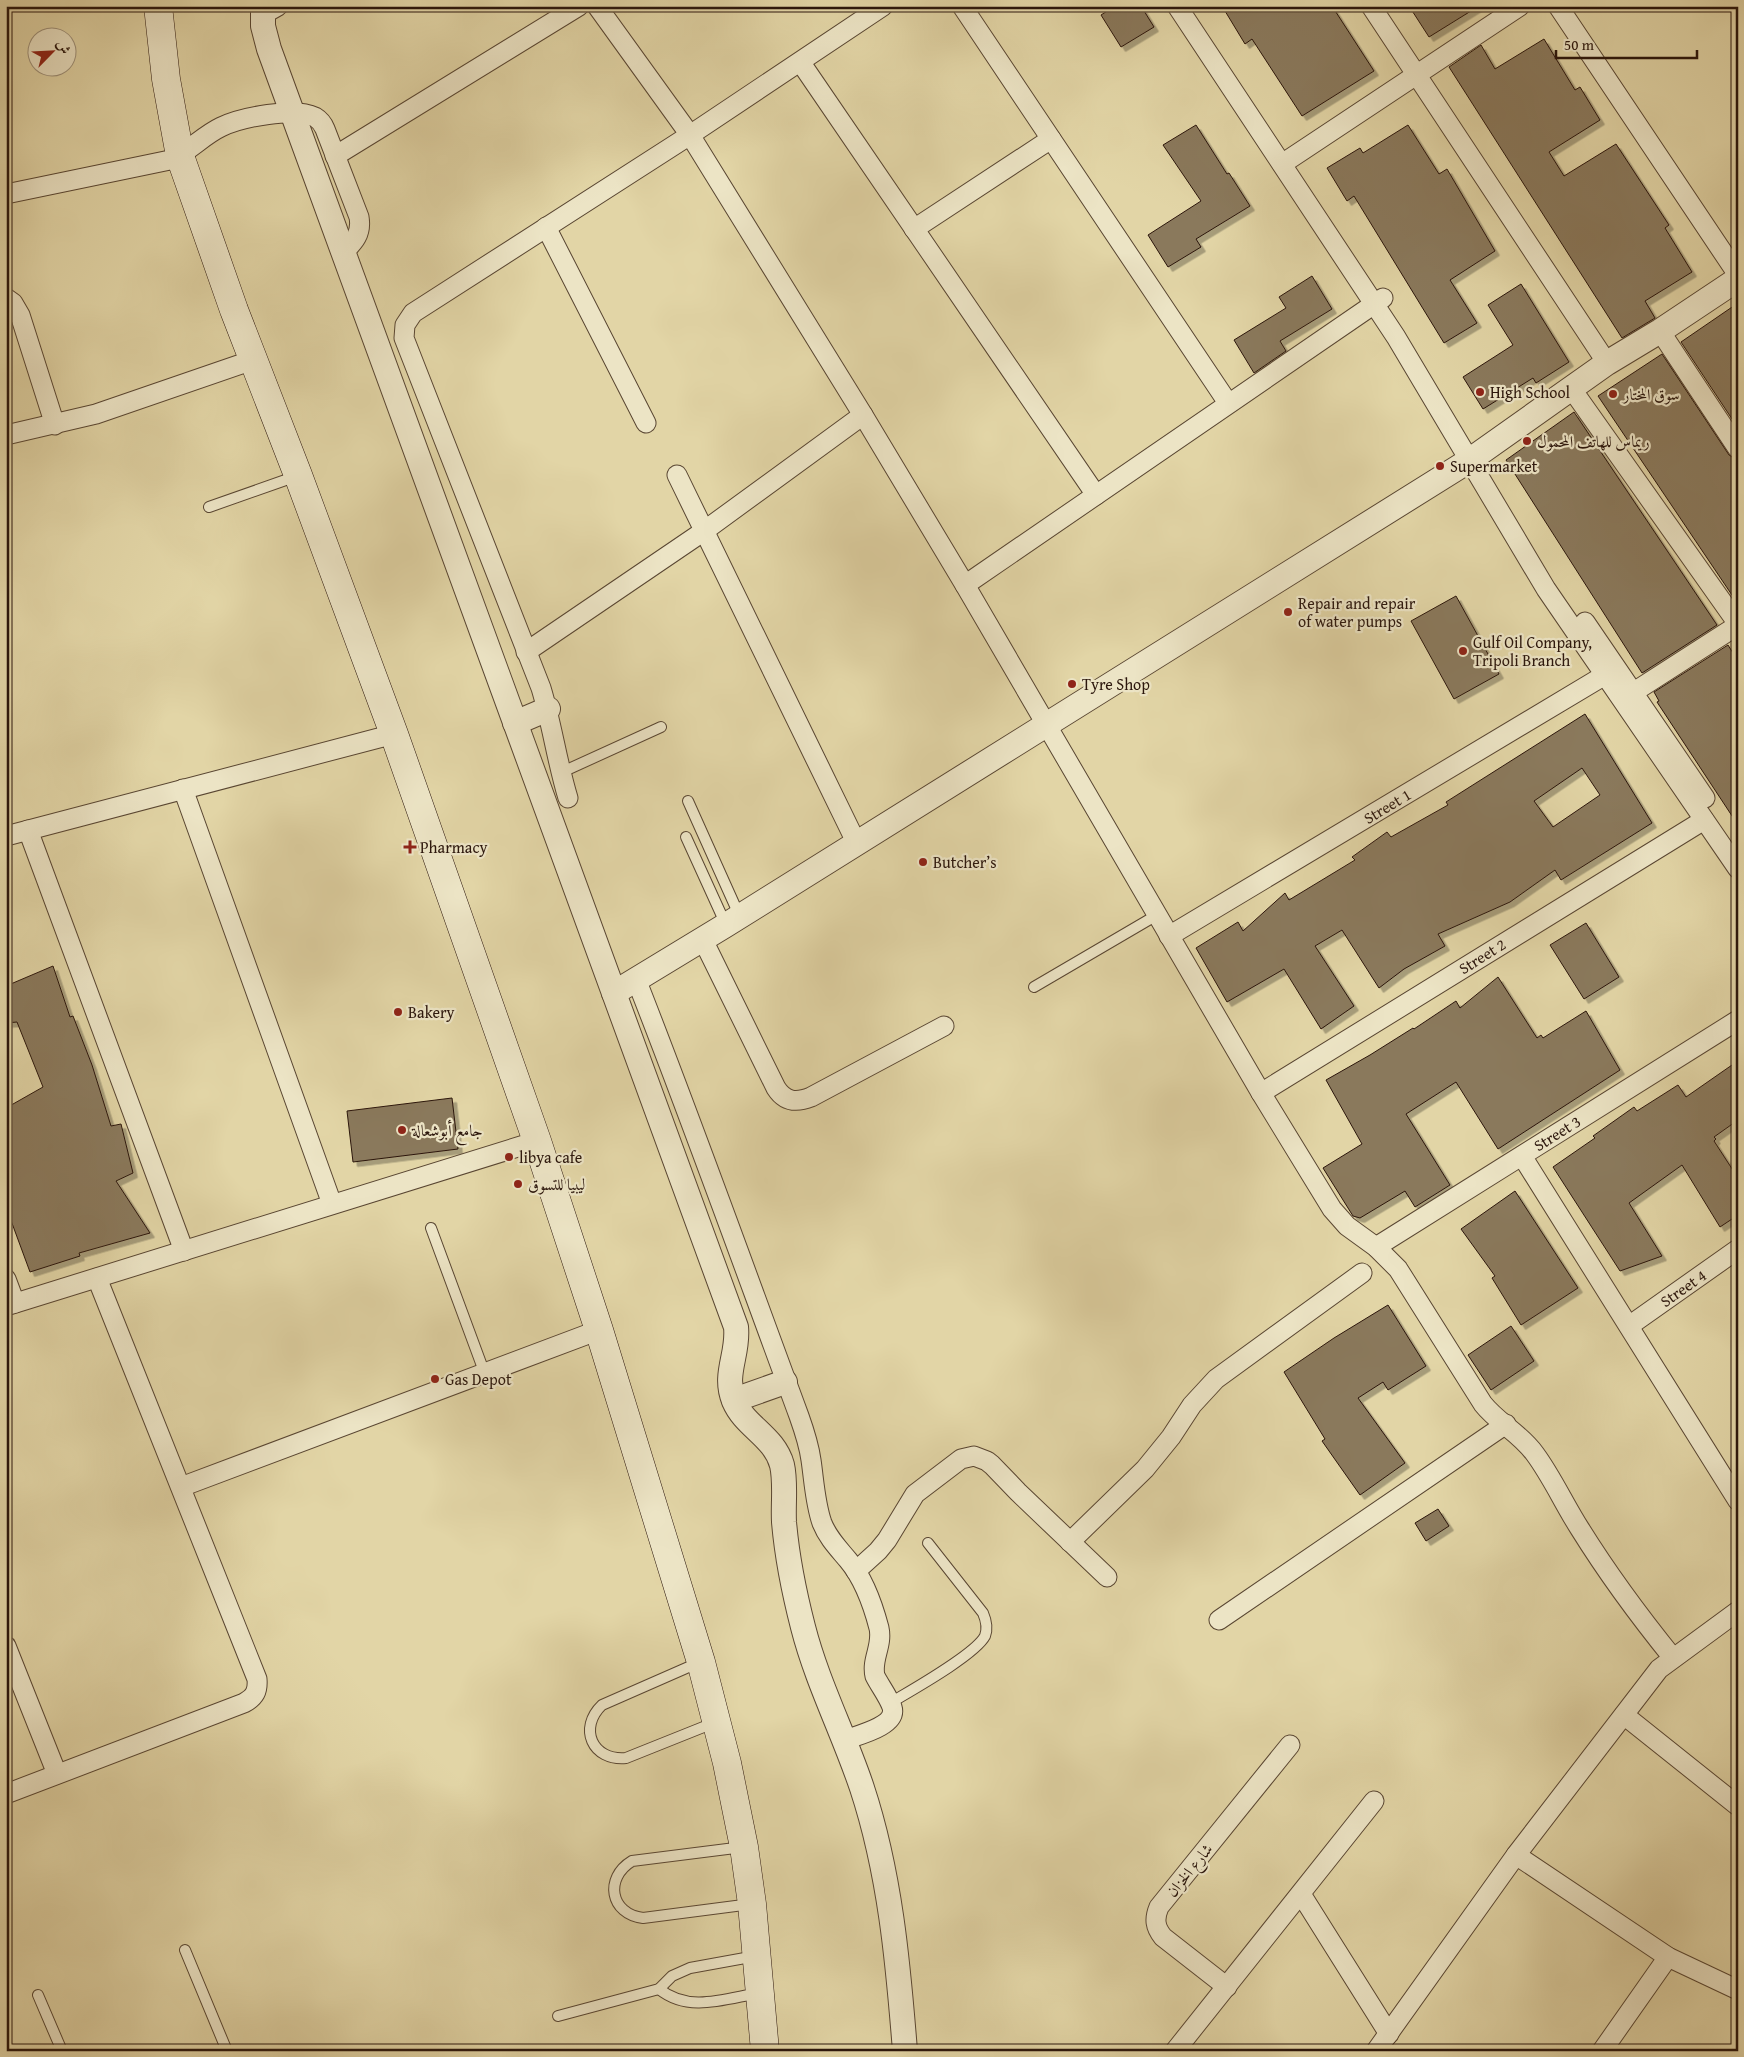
<svg xmlns="http://www.w3.org/2000/svg" width="1744" height="2057" font-family="'Gentium Book Plus',Amiri,serif">
<style>
.building{fill:#8a795c;stroke:#2b160c;fill-rule:evenodd;filter:url(#shadow)}
.lines{fill:none;stroke-linecap:round;stroke-linejoin:round}
.service-casing{stroke:#594632;stroke-width:12}
.minor-casing{stroke:#594632;stroke-width:21}
.tertiary-casing{stroke:#594632;stroke-width:26}
.secondary-casing{stroke:#2b160c;stroke-width:29}
.service{stroke:#ece4c5;stroke-width:10}
.minor{stroke:#ece4c5;stroke-width:19}
.tertiary{stroke:#ece4c5;stroke-width:24}
.secondary{stroke:#ece4c5;stroke-width:28}
.poi-dot{fill:#8f2418;stroke:#ece4c5;stroke-width:2}
.labels{text-anchor:middle;stroke-width:4.5;stroke-linejoin:round;paint-order:stroke}
.poi-label{font-size:16px;fill:#2b160c;stroke:#ece4c5;text-anchor:start}
.street-label{font-size:16px;fill:#2b160c;stroke:#ece4c5}
</style>
<defs>
<filter id="shadow"><feDropShadow dx="4.5" dy="4.5" stdDeviation="0" flood-color="#0004"/></filter>
</defs>
<rect width="100%" height="100%" fill="#e2d5a6"/>
<filter id="stains"><feTurbulence type="fractalNoise" baseFrequency=".004" numOctaves="4"/><feColorMatrix values="0 0 0 0 .2 0 0 0 0 .09 0 0 0 0 .02 0 0 0 .5 -.17"/></filter>
<radialGradient id="worn" r=".72"><stop offset=".6" stop-color="#630" stop-opacity="0"/><stop offset="1" stop-color="#630" stop-opacity=".3"/></radialGradient>
<g class="building">
<path d="M 1115,6 L 1141,6 L 1154,27 L 1121,47 L 1101,15 Z"/>
<path d="M 1222,6 L 1332,6 L 1374,71 L 1302,116 L 1252,39 L 1245,44 Z"/>
<path d="M 1409,6 L 1479,6 L 1429,37 Z"/>
<path d="M 1544,39 L 1575,90 L 1580,87 L 1600,120 L 1549,152 L 1564,176 L 1616,144 L 1669,225 L 1665,228 L 1692,272 L 1645,301 L 1655,318 L 1622,338 L 1449,67 L 1481,45 L 1495,69 Z"/>
<path d="M 1196,125 L 1227,174 L 1229,173 L 1250,206 L 1196,239 L 1201,247 L 1168,267 L 1148,235 L 1201,201 L 1163,145 Z"/>
<path d="M 1408,125 L 1439,174 L 1447,169 L 1495,251 L 1450,280 L 1477,323 L 1444,343 L 1354,196 L 1347,201 L 1327,168 L 1360,148 L 1363,153 Z"/>
<path d="M 1312,276 L 1332,309 L 1280,341 L 1286,351 L 1254,373 L 1234,340 L 1286,308 L 1279,297 Z"/>
<path d="M 1521,284 L 1569,362 L 1536,383 L 1533,378 L 1483,409 L 1463,377 L 1513,345 L 1488,305 Z"/>
<path d="M 1738,303 L 1738,428 L 1681,342 Z"/>
<path d="M 1662,354 L 1729,455 L 1738,460 L 1738,604 L 1598,396 Z"/>
<path d="M 1574,412 L 1717,625 L 1642,673 L 1506,460 Z"/>
<path d="M 1456,596 L 1499,674 L 1454,699 L 1411,621 Z"/>
<path d="M 1728,645 L 1738,661 L 1738,825 L 1657,702 L 1659,701 L 1654,692 Z"/>
<path d="M 1585,714 L 1652,823 L 1561,880 L 1555,870 L 1510,902 L 1438,934 L 1445,946 L 1404,969 L 1379,988 L 1342,930 L 1315,946 L 1354,1006 L 1321,1029 L 1284,969 L 1227,1002 L 1196,948 L 1238,922 L 1243,931 L 1285,893 L 1289,900 L 1355,860 L 1352,857 L 1387,832 L 1391,837 L 1448,805 L 1446,802 ZM 1582,768 L 1600,795 L 1553,827 L 1534,801 Z"/>
<path d="M 1586,923 L 1619,977 L 1584,999 L 1550,945 Z"/>
<path d="M 53,966 L 70,1017 L 73,1016 L 92,1065 L 111,1126 L 121,1124 L 133,1173 L 116,1181 L 150,1233 L 79,1253 L 80,1256 L 30,1272 L 6,1207 L 6,1108 L 43,1087 L 17,1022 L 6,1023 L 6,986 Z"/>
<path d="M 1498,977 L 1537,1038 L 1541,1035 L 1543,1038 L 1586,1011 L 1620,1070 L 1498,1149 L 1456,1082 L 1406,1114 L 1450,1185 L 1415,1207 L 1405,1191 L 1360,1218 L 1353,1216 L 1323,1168 L 1362,1144 L 1326,1080 L 1370,1055 L 1413,1028 L 1414,1029 L 1456,1001 L 1460,1008 Z"/>
<path d="M 1732,1065 L 1738,1073 L 1738,1120 L 1714,1137 L 1716,1139 L 1714,1141 L 1738,1178 L 1738,1215 L 1720,1227 L 1682,1165 L 1629,1203 L 1662,1256 L 1620,1271 L 1553,1167 L 1595,1138 L 1593,1136 L 1634,1107 L 1637,1111 L 1678,1085 L 1686,1097 Z"/>
<path d="M 452,1098 L 458,1149 L 353,1162 L 347,1111 Z"/>
<path d="M 1515,1191 L 1578,1288 L 1521,1325 L 1492,1278 L 1495,1276 L 1461,1229 Z"/>
<path d="M 1388,1305 L 1426,1366 L 1388,1390 L 1383,1382 L 1358,1398 L 1405,1463 L 1360,1495 L 1322,1441 L 1325,1439 L 1284,1372 L 1334,1338 Z"/>
<path d="M 1511,1326 L 1534,1361 L 1491,1390 L 1468,1355 Z"/>
<path d="M 1438,1509 L 1449,1526 L 1426,1541 L 1415,1523 Z"/>
</g>
<g class="lines">
<g class="service-casing">
<g id="service">
<path d="M 209,507 L 297,476"/>
<path d="M 560,773 L 661,727"/>
<path d="M 688,801 L 740,917"/>
<path d="M 686,837 L 726,925"/>
<path d="M 1034,987 L 1157,915"/>
<path d="M 431,1228 L 485,1374"/>
<path d="M 700,1662 L 602,1705 C 578,1728 592,1761 626,1758 L 716,1722"/>
<path d="M 890,1703 C 910,1691 975,1655 985,1636 C 988,1628 986,1620 983,1613 L 928,1543"/>
<path d="M 743,1847 L 632,1861 C 604,1878 610,1914 643,1918 L 751,1904"/>
<path d="M 185,1950 L 227,2051"/>
<path d="M 659,1989 C 689,2013 724,1999 759,1993"/>
<path d="M 38,1995 L 62,2051"/>
<path d="M 558,2016 L 659,1989 L 672,1976 L 690,1968 L 756,1956"/>
</g>
</g>
<g class="minor-casing">
<g id="minor">
<path d="M 597,6 L 690,135 L 863,415 L 965,585 L 1261,1093 L 1332,1209 L 1347,1226 L 1376,1247 L 1398,1269 L 1483,1404 C 1498,1423 1520,1433 1535,1454 C 1552,1477 1564,1504 1580,1529 C 1608,1574 1639,1616 1673,1658"/>
<path d="M 962,6 L 1228,403"/>
<path d="M 1177,6 L 1396,337 L 1546,589 L 1738,869"/>
<path d="M 1371,6 L 1607,363"/>
<path d="M 1558,6 L 1738,275"/>
<path d="M 262,15 L 278,6"/>
<path d="M 801,63 L 1096,495"/>
<path d="M 335,156 L 579,6"/>
<path d="M 1282,164 L 1520,6"/>
<path d="M 6,194 L 170,160 C 189,152 202,136 221,127 C 242,117 294,107 315,117 C 320,120 323,124 325,129 L 359,217 C 362,234 354,242 343,253"/>
<path d="M 546,227 L 646,423"/>
<path d="M 914,229 L 1051,139"/>
<path d="M 6,298 L 13,303 L 20,315 L 55,425"/>
<path d="M 1660,331 L 1738,449"/>
<path d="M 1571,388 L 1738,624"/>
<path d="M 6,435 L 96,414 L 253,360"/>
<path d="M 677,475 L 857,844"/>
<path d="M 965,585 L 1383,298"/>
<path d="M 1585,622 L 1705,798"/>
<path d="M 526,652 L 704,531 L 863,415"/>
<path d="M 1623,699 L 1738,625"/>
<path d="M 183,789 L 332,1204"/>
<path d="M 568,798 C 557,762 552,724 541,688 L 404,338 L 405,325 L 413,313 L 690,135 L 883,6"/>
<path d="M 28,830 L 184,1251"/>
<path d="M 6,836 L 394,734"/>
<path d="M 1169,936 L 1605,675"/>
<path d="M 703,940 L 776,1088 C 785,1102 796,1103 811,1097 L 944,1026"/>
<path d="M 636,979 C 693,1124 745,1270 799,1416 C 804,1430 809,1445 811,1460 C 814,1480 815,1503 822,1523 C 828,1538 838,1548 848,1560 C 864,1579 873,1605 879,1628 C 883,1646 871,1659 875,1676 C 880,1686 888,1696 892,1707 C 898,1726 858,1735 845,1740"/>
<path d="M 1261,1093 L 1704,820"/>
<path d="M 1522,1156 L 1738,1501"/>
<path d="M 1376,1247 L 1738,1020"/>
<path d="M 6,1279 L 15,1303"/>
<path d="M 6,1306 L 537,1141"/>
<path d="M 1629,1326 L 1738,1249"/>
<path d="M 181,1487 L 599,1330"/>
<path d="M 1070,1542 L 1145,1469 L 1171,1437 L 1192,1405 L 1216,1379 L 1362,1273"/>
<path d="M 856,1571 L 878,1551 L 887,1540 L 915,1494 L 961,1459 L 974,1456 L 987,1461 L 992,1465 L 1018,1492 L 1107,1577"/>
<path d="M 1219,1620 L 1506,1424"/>
<path d="M 6,1646 L 57,1774"/>
<path d="M 1624,1715 L 1738,1806"/>
<path d="M 6,1794 L 244,1703 C 255,1697 258,1691 257,1679 L 97,1278"/>
<path d="M 1516,1855 L 1668,1957 L 1738,1990"/>
<path d="M 1301,1894 L 1389,2034"/>
<path d="M 1227,1987 L 1163,1937 C 1155,1927 1154,1919 1159,1907 L 1290,1745"/>
<path d="M 1175,2051 L 1374,1801"/>
<path d="M 1376,2051 L 1516,1855 L 1659,1669 L 1738,1611"/>
<path d="M 1602,2051 L 1668,1957"/>
</g>
</g>
<g class="tertiary-casing">
<g id="tertiary">
<path d="M 263,6 L 263,26 L 269,49 L 736,1327 C 739,1354 723,1374 734,1401 C 745,1427 774,1436 782,1465 C 786,1482 783,1503 784,1522 C 787,1557 794,1592 803,1627 C 817,1682 844,1734 862,1788 C 890,1873 898,1962 905,2051"/>
<path d="M 515,723 L 548,709"/>
<path d="M 614,993 L 726,925 L 1470,460 L 1607,363 L 1660,331 L 1738,279"/>
<path d="M 734,1400 L 785,1382"/>
</g>
</g>
<g class="secondary-casing">
<path id="secondary" d="M 158,6 L 166,79 L 180,156 L 234,310 L 298,475 L 394,734 L 537,1141 L 599,1330 L 701,1662 L 727,1763 L 744,1847 L 752,1904 L 765,2051"/>
</g>
<use href="#service" class="service"/>
<use href="#minor" class="minor"/>
<use href="#tertiary" class="tertiary"/>
<use href="#secondary" class="secondary"/>
</g>
<g class="poi-dot">
<circle cx="1480" cy="392" r="5"/>
<circle cx="1613" cy="394" r="5"/>
<circle cx="1527" cy="441" r="5"/>
<circle cx="1440" cy="466" r="5"/>
<circle cx="1288" cy="612" r="5"/>
<circle cx="1463" cy="651" r="5"/>
<circle cx="1072" cy="684" r="5"/>
<path d="M407.5 839.5h5v5h5v5h-5v5h-5v-5h-5v-5h5z"/>
<circle cx="923" cy="862" r="5"/>
<circle cx="398" cy="1012" r="5"/>
<circle cx="402" cy="1130" r="5"/>
<circle cx="509" cy="1157" r="5"/>
<circle cx="518" cy="1184" r="5"/>
<circle cx="435" cy="1379" r="5"/>
</g>
<g class="labels">
<g class="poi-label">
<text x="1490" y="398">High School</text>
<text x="1623" y="400">سوق المختار</text>
<text x="1537" y="447">ريماس للهاتف المحمول</text>
<text x="1450" y="472">Supermarket</text>
<text x="1298" y="609">Repair and repair<tspan x="1298" dy="18">of water pumps</tspan></text>
<text x="1473" y="648">Gulf Oil Company,<tspan x="1473" dy="18">Tripoli Branch</tspan></text>
<text x="1082" y="690">Tyre Shop</text>
<text x="420" y="853">Pharmacy</text>
<text x="933" y="868">Butcher’s</text>
<text x="408" y="1018">Bakery</text>
<text x="412" y="1136">جامع أبوشعالة</text>
<text x="519" y="1163">libya cafe</text>
<text x="528" y="1190">ليبيا للتسوق</text>
<text x="445" y="1385">Gas Depot</text>
</g>
<g class="street-label">
<text transform="translate(1387 806) rotate(-31)" y="6">Street 1</text>
<text transform="translate(1482 956) rotate(-32)" y="6">Street 2</text>
<text transform="translate(1557 1133) rotate(-32)" y="6">Street 3</text>
<text transform="translate(1683 1288) rotate(-35)" y="6">Street 4</text>
<text transform="translate(1189 1870) rotate(-51)" y="6">شارع الخزان</text>
</g>
</g>
<rect width="1744" height="2057" fill="none" stroke="#e2d5a6" stroke-width="25"/>
<rect x="8" y="8" width="1729" height="2042" fill="none" stroke="#2b160c" stroke-width="2.5"/>
<rect x="12" y="12" width="1719" height="2032" fill="none" stroke="#2b160c"/>
<g transform="translate(52 52) rotate(66)"><circle r="24" fill="#ece4c5" stroke="#9f927b"/>
<path d="M0-4L9 19L0 12L-9 19Z" fill="#8f2418"/>
<text y="-8" font-size="14" font-weight="bold" text-anchor="middle" fill="#2b160c">ش</text>
</g>
<path d="M1556 50v8h141v-8" fill="none" stroke="#2b160c" stroke-width="2.5"/>
<text x="1564" y="50" font-size="15" fill="#2b160c" stroke="#ece4c5" stroke-width="4" paint-order="stroke">50 m</text>
<rect width="100%" height="100%" filter="url(#stains)"/>
<rect width="100%" height="100%" fill="url(#worn)"/>
</svg>
